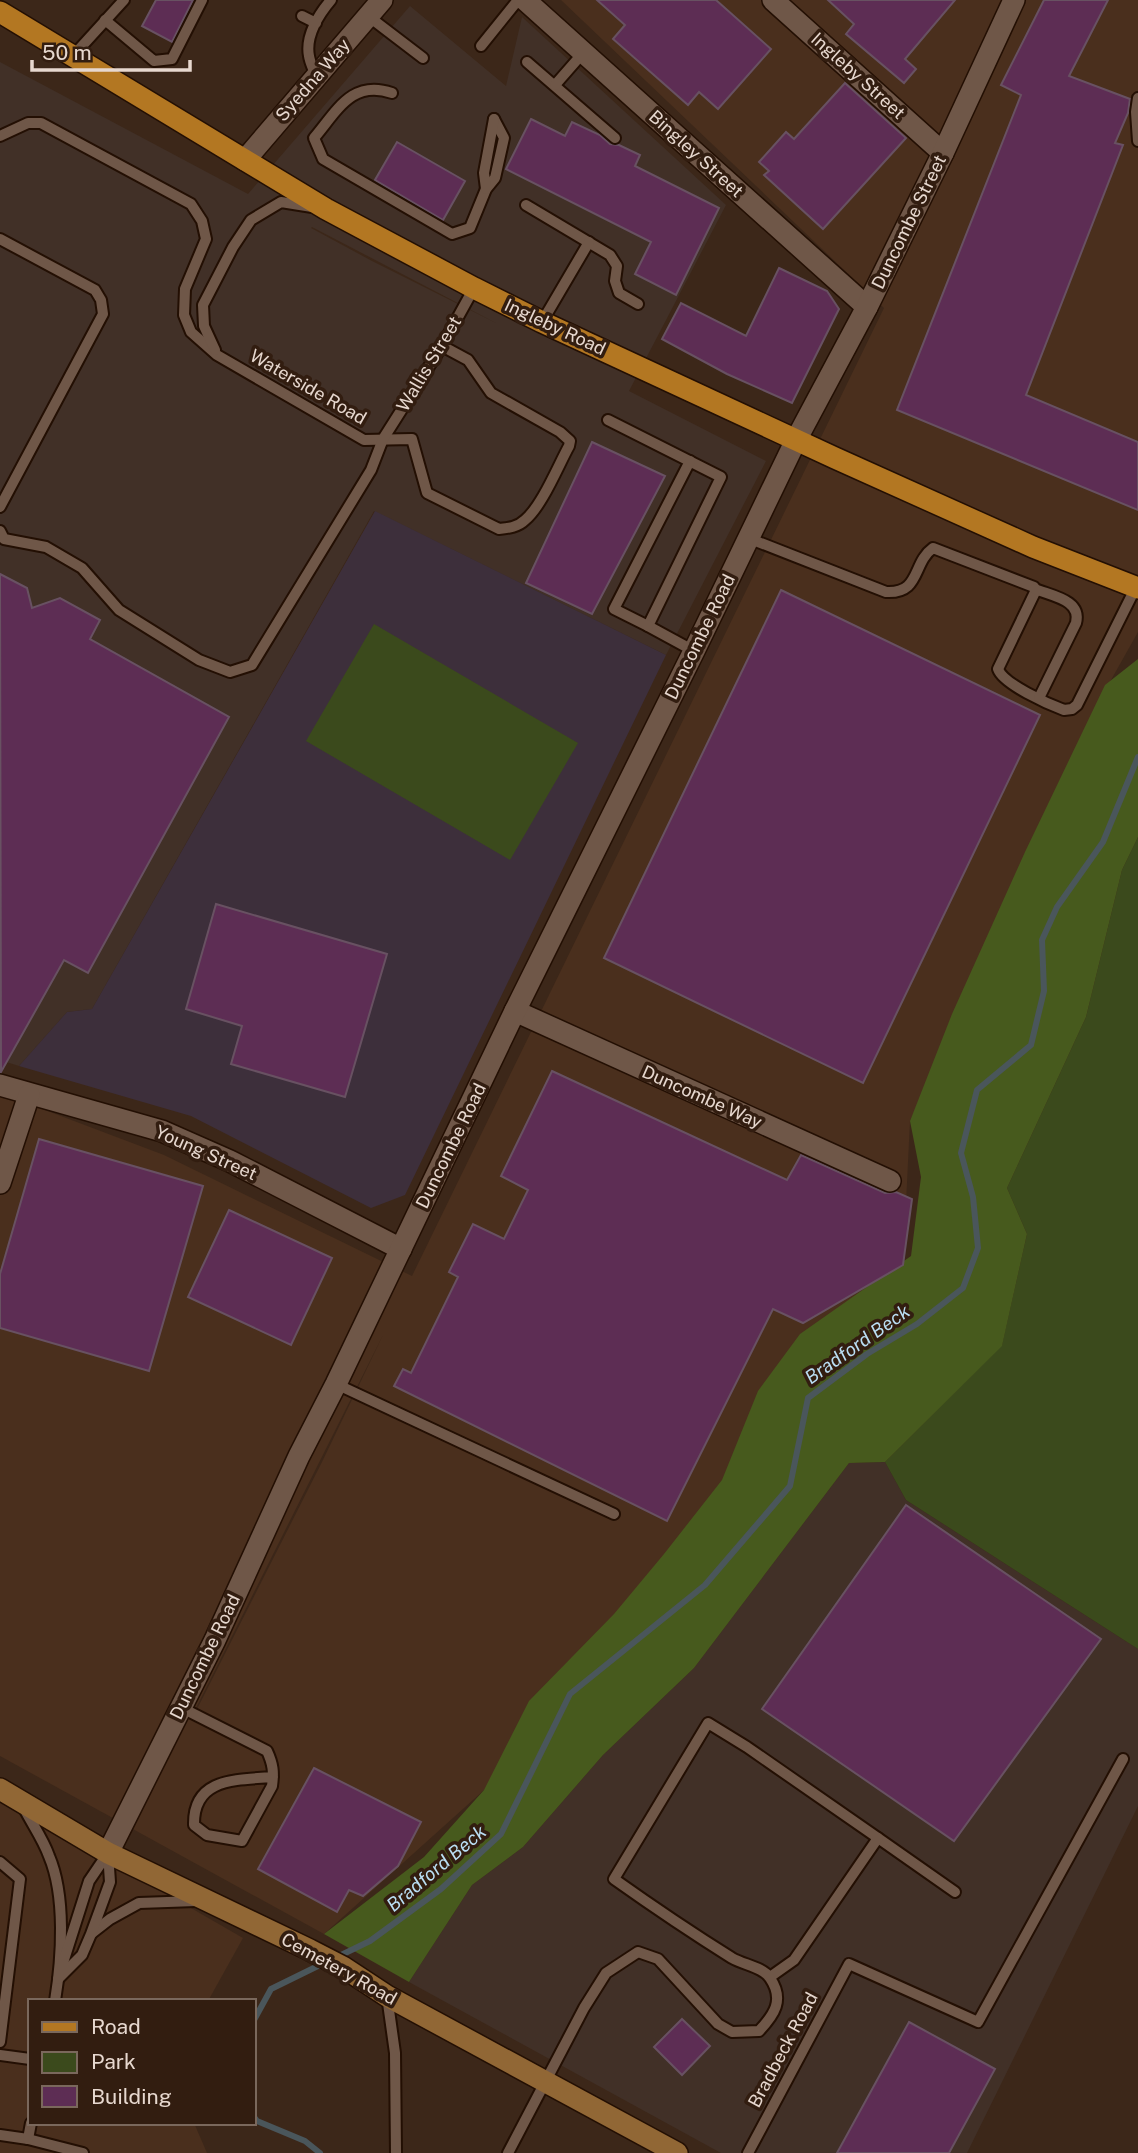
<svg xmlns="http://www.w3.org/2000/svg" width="1138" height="2153" font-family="'Public Sans',sans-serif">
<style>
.commercial{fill:#413027;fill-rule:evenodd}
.built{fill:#4a2f1d;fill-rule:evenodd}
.education{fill:#3d2f3b}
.green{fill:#3b4a1c}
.forest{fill:#475a1d}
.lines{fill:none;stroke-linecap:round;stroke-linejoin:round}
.stream{stroke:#4a565b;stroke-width:6}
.building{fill:#5d2d54;stroke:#685162;stroke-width:2}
.lane-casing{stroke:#230f03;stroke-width:14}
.street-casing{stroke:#230f03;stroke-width:24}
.secondary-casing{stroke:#230f03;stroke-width:24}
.primary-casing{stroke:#230f03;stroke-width:24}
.lane{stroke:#6f5748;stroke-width:10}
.street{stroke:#6f5748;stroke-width:21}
.secondary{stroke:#916735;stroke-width:21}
.primary{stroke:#b37722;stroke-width:21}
.labels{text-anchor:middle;stroke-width:7;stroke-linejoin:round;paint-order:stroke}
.street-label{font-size:18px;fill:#e7d8cf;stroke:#321d10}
.water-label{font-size:19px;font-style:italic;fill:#badef3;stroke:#321d10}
</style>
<rect width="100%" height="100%" fill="#3c2719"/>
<g class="commercial">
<path d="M 410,6 L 506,86 L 522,17 L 726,205 L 629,391 L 766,461 L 666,655 L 374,511 L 92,1009 L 67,1012 L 19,1066 L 0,1060 L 0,62 L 248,194 ZM 311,228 L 312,227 L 498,324 L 372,261 Z"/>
<path d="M 885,1462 L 906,1500 L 1138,1649 L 1138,1806 L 967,2153 L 721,2153 L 409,1982 L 472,1885 L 523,1847 L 603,1755 L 694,1668 L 849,1463 Z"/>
</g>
<g class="built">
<path d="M 561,0 L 1138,0 L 1138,632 L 1111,680 L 910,1121 L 903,1265 L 484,1790 L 324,1934 L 0,1756 L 0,1093 L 164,1155 L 412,1276 L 884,308 ZM 383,1335 L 322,1462 L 195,1713 L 194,1712 Z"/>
<path d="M 0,1798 L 243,1938 L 208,2001 L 30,2001 L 30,2123 L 194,2123 L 207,2153 L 0,2153 Z"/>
</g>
<path class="education" d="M 375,511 L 666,655 L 405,1195 L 371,1208 L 191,1116 L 19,1066 L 67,1012 L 92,1009 Z"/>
<g class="green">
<path d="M 374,624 L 578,743 L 510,860 L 306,741 Z"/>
<path d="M 1138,837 L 1138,1649 L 906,1500 L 885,1462 L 1002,1345 L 1027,1234 L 1007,1188 L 1086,1017 L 1122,870 Z"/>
</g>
<path class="forest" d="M 1138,659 L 1138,837 L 1122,870 L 1086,1017 L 1007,1188 L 1027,1234 L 1002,1346 L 885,1462 L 849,1463 L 694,1668 L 603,1755 L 523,1847 L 472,1885 L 409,1982 L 324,1934 L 424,1857 L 484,1790 L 529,1701 L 614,1614 L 664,1554 L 722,1480 L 758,1391 L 800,1334 L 911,1256 L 921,1177 L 910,1121 L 952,1014 L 1025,852 L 1105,685 Z"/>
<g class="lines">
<g class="stream">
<path d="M 337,1957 L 370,1941 L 441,1889 L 501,1834 L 570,1694 L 705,1585 L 790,1486 L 808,1398 L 867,1354 L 917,1324 L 963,1288 L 978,1248 L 973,1197 L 961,1153 L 977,1090 L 1031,1045 L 1044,991 L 1042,940 L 1057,907 L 1103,842 L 1138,757"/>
<path d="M 254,2020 L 271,1989 L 324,1963"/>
<path d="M 254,2117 L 257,2121 L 305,2141 L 320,2153"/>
</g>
</g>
<g class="building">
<path d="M 156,0 L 193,0 L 172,42 L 142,26 Z"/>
<path d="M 597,0 L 716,0 L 771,49 L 718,109 L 699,92 L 688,105 L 613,39 L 625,25 Z"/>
<path d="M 828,0 L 955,0 L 905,59 L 916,69 L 904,83 L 846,34 L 854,24 Z"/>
<path d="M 1044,0 L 1108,0 L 1069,76 L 1130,99 L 1128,113 L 1115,143 L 1123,145 L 1026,395 L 1138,442 L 1138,510 L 897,410 L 1021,95 L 1001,85 Z"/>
<path d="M 845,83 L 906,138 L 823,229 L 764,175 L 769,171 L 759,162 L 786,132 L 794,139 Z"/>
<path d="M 531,119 L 565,136 L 572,122 L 600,135 L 610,144 L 619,145 L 640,155 L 635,166 L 719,208 L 676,295 L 635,274 L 651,242 L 506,169 Z"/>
<path d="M 397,142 L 465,181 L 443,220 L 375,180 Z"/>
<path d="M 779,268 L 827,291 L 839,309 L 792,403 L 727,374 L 662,339 L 681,303 L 746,336 Z"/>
<path d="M 592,442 L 665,476 L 592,614 L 526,583 Z"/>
<path d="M 0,574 L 27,588 L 32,608 L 60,598 L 100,620 L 90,639 L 229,717 L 88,973 L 64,960 L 1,1072 Z"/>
<path d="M 781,590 L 1040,715 L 863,1083 L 604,958 Z"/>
<path d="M 216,904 L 387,954 L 345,1097 L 231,1064 L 242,1026 L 186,1009 Z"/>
<path d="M 552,1071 L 787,1180 L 801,1155 L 885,1193 L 896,1192 L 912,1199 L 903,1265 L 803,1323 L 773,1309 L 667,1521 L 394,1386 L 403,1369 L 411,1373 L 458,1277 L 449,1272 L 473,1224 L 504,1239 L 528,1190 L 501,1176 Z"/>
<path d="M 39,1139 L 203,1186 L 149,1371 L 0,1328 L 0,1274 Z"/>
<path d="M 229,1210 L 332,1258 L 291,1345 L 188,1297 Z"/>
<path d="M 906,1505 L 1101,1639 L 954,1841 L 762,1709 Z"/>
<path d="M 314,1768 L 421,1822 L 398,1866 L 363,1896 L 349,1890 L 337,1912 L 258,1869 Z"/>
<path d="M 682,2019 L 710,2046 L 682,2075 L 654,2047 Z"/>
<path d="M 909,2022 L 995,2069 L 949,2153 L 837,2153 Z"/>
</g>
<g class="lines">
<g class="lane-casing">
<g id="lane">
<path d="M 302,16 L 316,23"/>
<path d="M 368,16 L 423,58"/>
<path d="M 105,20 L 154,61 L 172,59 L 202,0"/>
<path d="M 481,46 L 518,0"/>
<path d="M 72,57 L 124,0"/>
<path d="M 527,62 L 615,138"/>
<path d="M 316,77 C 314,70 310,63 309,56 C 305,36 319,14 331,0"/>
<path d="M 555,85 L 583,53"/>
<path d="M 392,93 C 352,79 337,111 314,138 L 323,159 L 452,234 L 470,228 L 486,189 L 495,178 L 504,138 L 494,119"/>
<path d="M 1138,98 L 1136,112 L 1138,141"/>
<path d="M 0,136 L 28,123 L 41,123 L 191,204 L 202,221 L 206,239 L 185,289 L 184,315 L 191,332 L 217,355 L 364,440 L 412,439 L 427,493 L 499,529 C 509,528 518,527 525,520 C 542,506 558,466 569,446 L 570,441 L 560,432 L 491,393 L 468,360 L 442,346"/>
<path d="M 486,189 L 484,173 L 494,119"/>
<path d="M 526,205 L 610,255 L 617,266 L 615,281 L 619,293 L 638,304"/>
<path d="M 0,239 L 95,290 L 101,300 L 103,314 L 0,507"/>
<path d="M 542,322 L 589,242"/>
<path d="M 215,350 L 204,326 L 203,305 L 233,247 L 251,220 L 281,202 L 312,207"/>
<path d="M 608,420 L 721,477 L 648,626 L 694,651"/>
<path d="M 0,531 L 4,539 L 46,547 L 82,568 L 119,610 L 199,660 L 230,672 L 252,665 L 371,470 L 383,439 L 442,346 L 474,288"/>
<path d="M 748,538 L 886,592 C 921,594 912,563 933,548 L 1034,587 L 1036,590 L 998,669 C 1003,684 1048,704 1064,710 L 1072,709 L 1077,705 L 1136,587"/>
<path d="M 1035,589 C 1052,596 1082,600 1076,623 L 1039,698"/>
<path d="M 648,626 L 614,609 L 690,461"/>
<path d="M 336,1384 L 614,1514"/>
<path d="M 180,1707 L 267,1751 C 273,1764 274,1772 272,1786 L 242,1841 L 207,1835 L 194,1825 C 193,1777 237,1780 273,1777"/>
<path d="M 24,1808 C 32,1824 43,1839 49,1856 C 66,1896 62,1958 55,2001"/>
<path d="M 878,1838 L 955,1892"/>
<path d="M 0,1862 L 20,1879 L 0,2042"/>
<path d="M 92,1933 L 110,1919 L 139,1903 L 196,1901"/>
<path d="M 62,1966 L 89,1881 L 108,1853"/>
<path d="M 58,1979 L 82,1955 L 91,1934 L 110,1882 L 108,1853"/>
<path d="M 387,1996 L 395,2053 L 396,2153"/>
<path d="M 0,2055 L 30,2059"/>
<path d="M 0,2135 L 28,2139 L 83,2153"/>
<path d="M 28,2139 L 31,2123"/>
<path d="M 508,2153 L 584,2008 L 606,1973 L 638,1952 L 658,1959 L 718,2024 L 732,2032 L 759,2031 C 774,2015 785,2000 770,1978 C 763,1967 744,1965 732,1958 C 692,1933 652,1906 614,1879 L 708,1723 L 747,1747 L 878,1838 L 794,1960 L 770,1977"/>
<path d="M 748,2153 L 849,1964 L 978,2022 L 1123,1759"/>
</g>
</g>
<g class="street-casing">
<g id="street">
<path d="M 525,0 L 867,307"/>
<path d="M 773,0 L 943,153"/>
<path d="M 245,160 L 382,0"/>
<path d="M 515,1011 L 890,1181"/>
<path d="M 0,1085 L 162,1131 L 230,1161 L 401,1249"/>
<path d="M 0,1183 L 29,1095"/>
<path d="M 108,1853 L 215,1640 L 299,1456 L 336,1384 L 515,1011 L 694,651 L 796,440 L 867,307 L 943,153 L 1014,0"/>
</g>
</g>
<g class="secondary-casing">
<path id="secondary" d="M 0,1789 L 108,1853 L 310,1950 L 343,1967 L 387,1996 L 677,2153"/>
</g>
<g class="primary-casing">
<path id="primary" d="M 0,12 L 326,209 L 474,288 L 542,322 L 835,458 L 1033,547 L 1138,588"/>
</g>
<use href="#lane" class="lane"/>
<use href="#street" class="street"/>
<use href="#secondary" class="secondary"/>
<use href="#primary" class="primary"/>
</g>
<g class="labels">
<g class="street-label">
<text transform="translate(858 76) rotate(42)" y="6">Ingleby Street</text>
<text transform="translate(313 80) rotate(-49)" y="6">Syedna Way</text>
<text transform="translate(696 154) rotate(42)" y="6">Bingley Street</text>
<text transform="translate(909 222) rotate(-64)" y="6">Duncombe Street</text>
<text transform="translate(555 327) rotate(25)" y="6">Ingleby Road</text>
<text transform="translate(429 364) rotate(-59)" y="6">Wallis Street</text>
<text transform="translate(308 387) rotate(30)" y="6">Waterside Road</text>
<text transform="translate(700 637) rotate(-64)" y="6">Duncombe Road</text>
<text transform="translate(702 1097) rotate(24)" y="6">Duncombe Way</text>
<text transform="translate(451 1146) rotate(-64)" y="6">Duncombe Road</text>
<text transform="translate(206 1153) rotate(24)" y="6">Young Street</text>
<text transform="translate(205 1657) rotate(-64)" y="6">Duncombe Road</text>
<text transform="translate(339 1969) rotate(29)" y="6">Cemetery Road</text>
<text transform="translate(783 2050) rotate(-62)" y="6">Bradbeck Road</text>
</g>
<g class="water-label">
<text transform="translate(857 1344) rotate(-35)" y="7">Bradford Beck</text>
<text transform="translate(436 1868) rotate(-40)" y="7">Bradford Beck</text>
</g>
</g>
<rect x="28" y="1999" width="228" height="126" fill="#321d10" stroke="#7a685c" stroke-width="2"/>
<rect x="42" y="2022" width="35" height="10" fill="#b37722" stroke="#7a685c" stroke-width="2"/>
<text x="91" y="2034" font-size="21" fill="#e7d8cf">Road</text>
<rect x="42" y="2052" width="35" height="21" fill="#3b4a1c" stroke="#7a685c" stroke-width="2"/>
<text x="91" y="2069" font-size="21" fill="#e7d8cf">Park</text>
<rect x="42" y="2086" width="35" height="21" fill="#5d2d54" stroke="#7a685c" stroke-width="2"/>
<text x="91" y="2104" font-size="21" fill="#e7d8cf">Building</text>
<path d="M32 60v10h158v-10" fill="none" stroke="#e7d8cf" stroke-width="3.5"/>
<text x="42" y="60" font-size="21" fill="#e7d8cf" stroke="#321d10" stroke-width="5" paint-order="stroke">50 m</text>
</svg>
